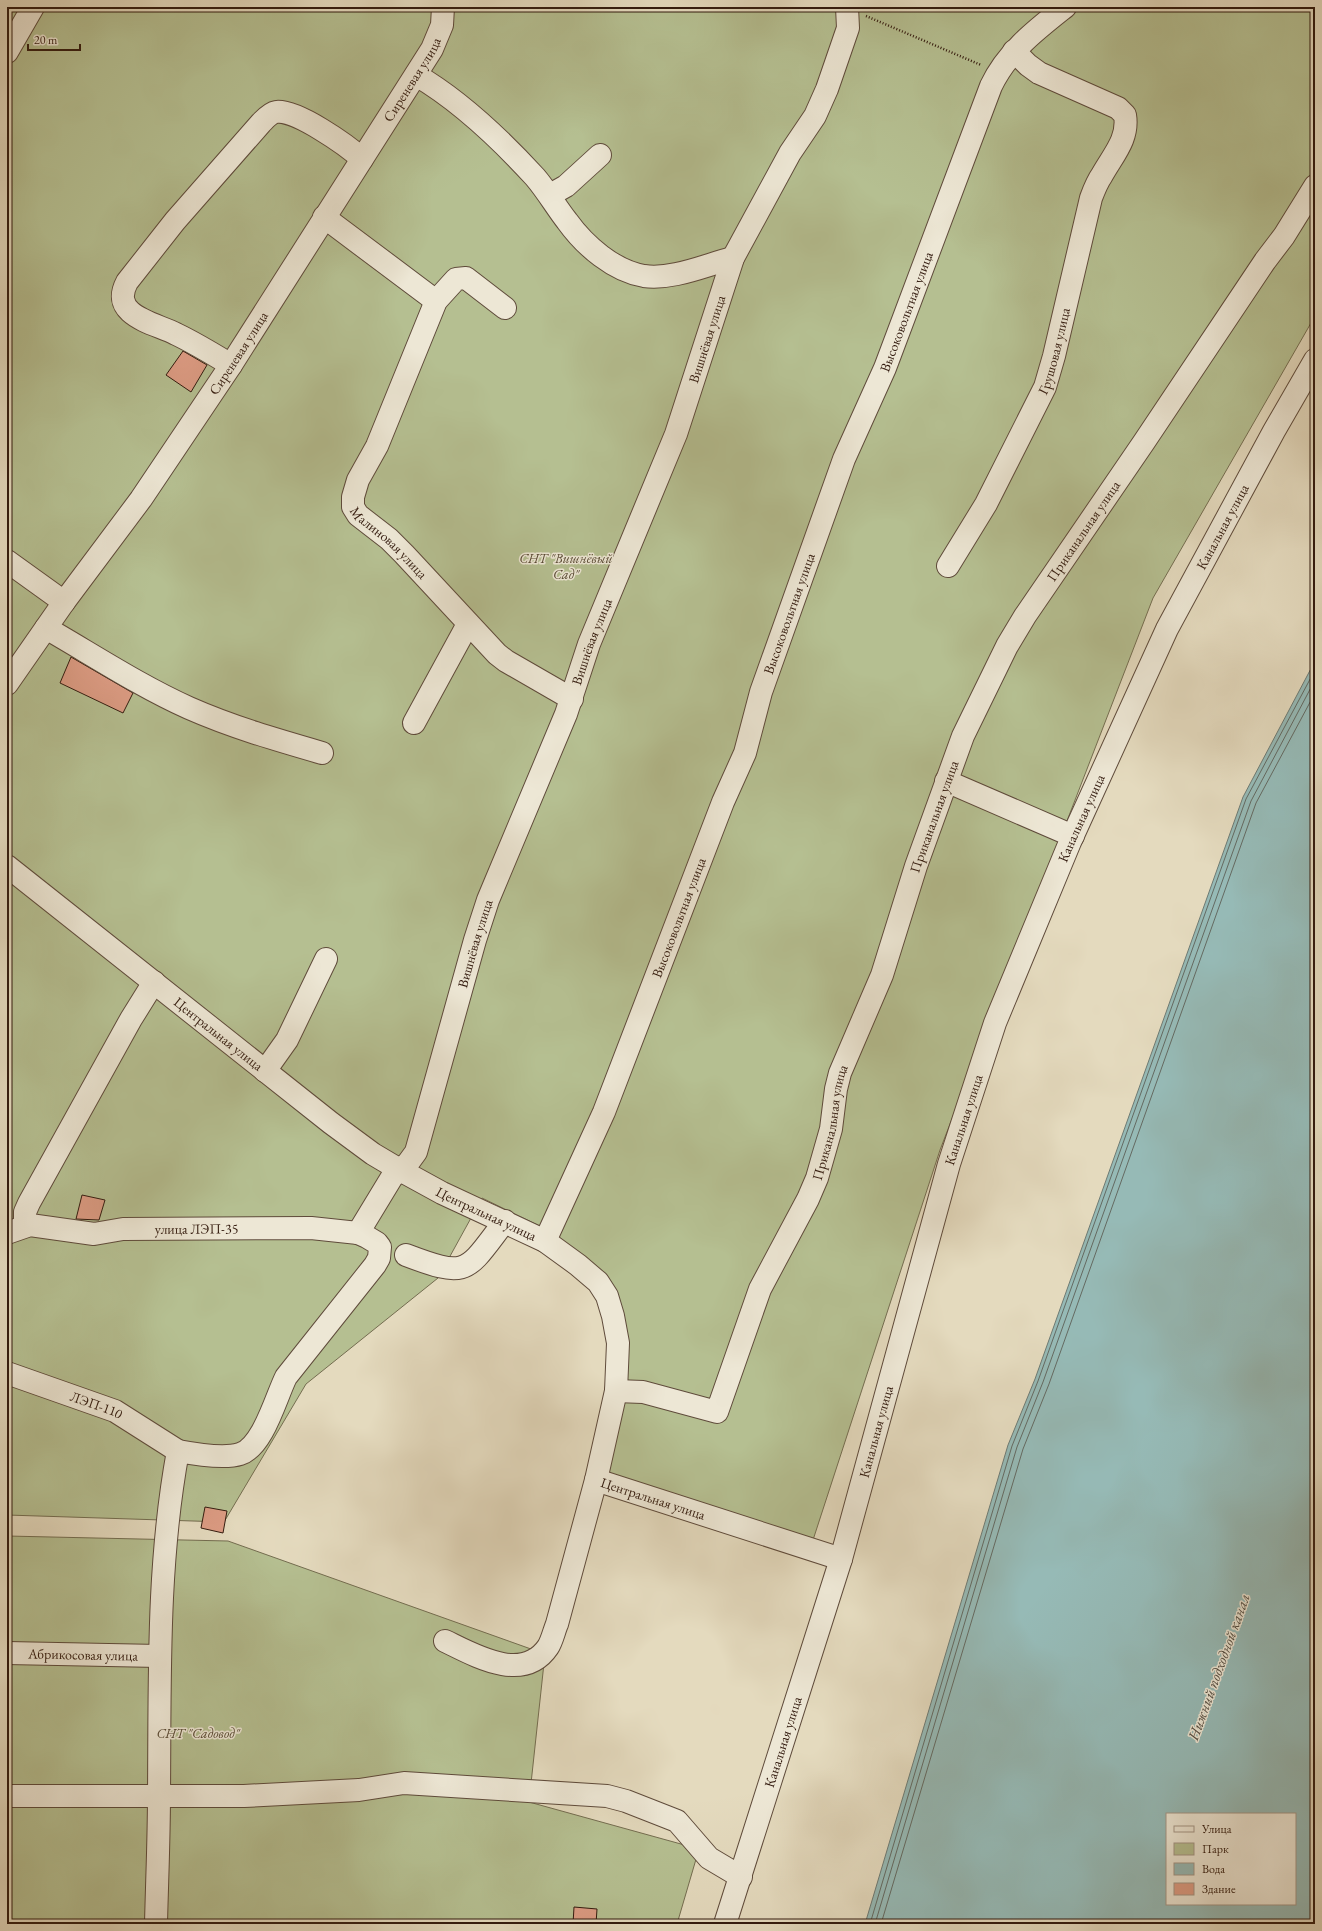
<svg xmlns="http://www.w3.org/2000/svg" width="1322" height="1931" font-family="'EB Garamond',serif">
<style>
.green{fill:#b5bf91;stroke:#746d50}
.water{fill:#96bab6;stroke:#6e7a73;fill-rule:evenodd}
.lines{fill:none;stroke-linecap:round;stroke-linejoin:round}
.shore{stroke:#646a62;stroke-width:1}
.building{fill:#dd9c84;stroke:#331b0f}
.minor-casing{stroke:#5f4b3b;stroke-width:24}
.path{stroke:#331b0f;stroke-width:2.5;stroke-dasharray:1 2;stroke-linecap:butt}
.minor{stroke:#ede7d5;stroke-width:22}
.labels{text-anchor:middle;stroke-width:3;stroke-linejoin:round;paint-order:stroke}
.street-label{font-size:14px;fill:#331b0f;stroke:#ede7d5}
.park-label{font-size:14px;font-style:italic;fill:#5a4c36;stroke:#ede7d5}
.water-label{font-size:15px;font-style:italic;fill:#514b41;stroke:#ede7d5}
</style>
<rect width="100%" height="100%" fill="#e4dabe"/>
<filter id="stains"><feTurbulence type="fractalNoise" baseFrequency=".005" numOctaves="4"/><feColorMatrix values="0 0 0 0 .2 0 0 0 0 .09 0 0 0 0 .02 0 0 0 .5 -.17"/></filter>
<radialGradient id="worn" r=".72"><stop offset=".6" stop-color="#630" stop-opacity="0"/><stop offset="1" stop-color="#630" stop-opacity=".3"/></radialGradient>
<g class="green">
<path d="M 7,7 L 1315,7 L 1315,316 L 1153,598 L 940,1150 L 813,1540 L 639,1490 L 596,1464 L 618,1357 L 609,1289 L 548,1230 L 482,1198 L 438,1278 L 306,1384 L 224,1522 L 7,1515 Z"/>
<path d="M 7,1536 L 228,1541 L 545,1654 L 529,1802 L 699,1849 L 677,1924 L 7,1924 Z"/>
</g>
<path class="water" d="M 1315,661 L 1315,1924 L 865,1924 L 1008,1445 L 1035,1379 L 1243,797 ZM 1167,1814 L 1295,1814 L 1295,1904 L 1167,1904 Z"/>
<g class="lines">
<g class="shore">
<path d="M 870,1924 L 1012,1446 L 1038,1381 L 1246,799 L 1315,670"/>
<path d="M 875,1924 L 1017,1447 L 1043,1382 L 1251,801 L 1315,680"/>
<path d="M 881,1924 L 1023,1449 L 1049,1384 L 1256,803 L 1315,693"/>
</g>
</g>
<g class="building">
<path d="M 183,351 L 207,365 L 191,392 L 166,375 Z"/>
<path d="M 71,657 L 133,693 L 123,713 L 60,683 Z"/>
<path d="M 82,1195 L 105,1200 L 99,1220 L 76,1219 Z"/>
<path d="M 205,1507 L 227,1511 L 223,1533 L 201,1528 Z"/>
<path d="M 574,1907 L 597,1909 L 596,1924 L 573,1924 Z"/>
</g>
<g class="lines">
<g class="minor-casing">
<g id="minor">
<path d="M 7,52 L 33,7"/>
<path d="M 416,75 C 459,100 502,141 535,177 C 547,191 556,207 567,221 C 585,246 614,271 644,276 C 673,280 705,265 733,258"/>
<path d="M 550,195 L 566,186 L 600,155"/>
<path d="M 324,217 L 436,301"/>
<path id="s1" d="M 505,308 L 466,278 L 456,279 L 436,301 L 377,446 L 358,480 L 353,497 L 353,507 L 358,515 L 389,539 L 404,554 L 497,654 L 506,661 L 572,699"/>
<path d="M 231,365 C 213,354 195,343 176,334 C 155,323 109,316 127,282 L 175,221 L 261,123 C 265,119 270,113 276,112 C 296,109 348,146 362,159"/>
<path d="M 7,561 L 64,602"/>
<path id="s2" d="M 948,566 L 986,504 L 1045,387 L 1054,356 L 1091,198 C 1094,190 1097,182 1102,175 C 1113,155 1129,139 1125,115 L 1118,108 L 1039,73 L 1028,65 L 1014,51"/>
<path d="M 46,628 C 93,655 140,686 189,708 C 232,727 277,740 322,753"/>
<path id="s3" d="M 7,684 L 64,602 L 141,499 L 231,365 L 432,49 L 442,25 L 443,7"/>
<path d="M 414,723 L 468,624"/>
<path d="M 946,781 L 1073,836"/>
<path id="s4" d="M 7,866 L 331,1123 L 373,1154 L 400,1170 L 442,1193 L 545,1241 L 578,1265 L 598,1282 L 607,1296 L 613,1316 L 618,1343 L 616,1391 L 596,1480 L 557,1624 C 554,1631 552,1641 548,1647 C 523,1684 474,1655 445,1641"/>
<path d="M 265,1071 L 287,1040 L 326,959"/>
<path d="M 25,1226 L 25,1212 L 29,1203 L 131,1019 L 154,982"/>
<path id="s5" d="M 7,1233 L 30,1225 L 94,1234 L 123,1229 L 311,1228 L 358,1233 L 367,1237 L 377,1243 L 380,1247 L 379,1258 L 375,1265 L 286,1377 C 276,1397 263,1447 240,1454 C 224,1459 194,1454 178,1451 C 157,1564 160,1679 159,1794 C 159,1837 157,1881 156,1924"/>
<path id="s6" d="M 358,1233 L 392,1177 L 408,1163 L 416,1152 L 475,940 L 488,900 L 566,714 L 589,644 L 676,434 L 733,258 L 790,153 L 815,116 L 827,89 L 848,28 L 847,7"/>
<path id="s7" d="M 545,1241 L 604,1112 L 723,802 L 745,753 L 761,692 L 844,459 L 885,368 L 991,86 C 1007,52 1036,30 1065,7"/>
<path d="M 406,1255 C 469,1279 466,1272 505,1221"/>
<path id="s8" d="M 7,1373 L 115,1411 L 178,1451"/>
<path id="s9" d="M 616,1391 L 643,1392 L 717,1412 L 760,1289 L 808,1199 L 817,1178 L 831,1129 L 836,1089 L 840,1073 L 882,975 L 916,866 L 963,736 L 1007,646 L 1025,616 L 1144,442 L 1265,261 L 1284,236 L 1315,186"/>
<path id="s10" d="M 596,1480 L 841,1559"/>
<path id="s11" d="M 7,1653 L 159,1656"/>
<path d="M 7,1796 L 244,1796 L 359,1790 L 404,1783 L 607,1796 L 626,1801 L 677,1821 L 709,1858 L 741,1877"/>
<path id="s12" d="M 725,1924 L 841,1559 L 949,1164 L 995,1023 L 1070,842 L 1167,629 L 1274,431 L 1315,360"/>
</g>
</g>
<path class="path" d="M 866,16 L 981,65"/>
<use href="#minor" class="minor"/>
</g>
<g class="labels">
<g class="street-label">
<text dy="5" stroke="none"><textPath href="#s3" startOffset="728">Сиреневая улица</textPath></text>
<text dy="5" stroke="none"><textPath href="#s7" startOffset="998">Высоковольтная улица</textPath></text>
<text dy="5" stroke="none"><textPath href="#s6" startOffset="965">Вишнёвая улица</textPath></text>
<text dy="5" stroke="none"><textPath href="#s2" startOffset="241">Грушовая улица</textPath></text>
<text dy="5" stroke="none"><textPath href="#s3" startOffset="404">Сиреневая улица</textPath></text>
<text dy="5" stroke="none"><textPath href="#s12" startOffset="1487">Канальная улица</textPath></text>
<text dy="5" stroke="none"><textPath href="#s9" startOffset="1064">Приканальная улица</textPath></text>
<text dy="5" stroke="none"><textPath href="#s1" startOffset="363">Малиновая улица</textPath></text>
<text dy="5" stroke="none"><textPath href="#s7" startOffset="674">Высоковольтная улица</textPath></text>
<text dy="5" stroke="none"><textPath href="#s6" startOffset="641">Вишнёвая улица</textPath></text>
<text dy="5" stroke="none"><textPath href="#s9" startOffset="740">Приканальная улица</textPath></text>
<text dy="5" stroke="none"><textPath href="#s12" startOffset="1163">Канальная улица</textPath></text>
<text dy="5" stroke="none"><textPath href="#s7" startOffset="350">Высоковольтная улица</textPath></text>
<text dy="5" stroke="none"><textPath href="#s6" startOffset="317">Вишнёвая улица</textPath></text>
<text dy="5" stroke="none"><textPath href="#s4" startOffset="270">Центральная улица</textPath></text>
<text dy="5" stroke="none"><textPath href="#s12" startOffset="839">Канальная улица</textPath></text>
<text dy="5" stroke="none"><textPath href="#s9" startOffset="416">Приканальная улица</textPath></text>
<text dy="5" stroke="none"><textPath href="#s4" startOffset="594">Центральная улица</textPath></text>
<text dy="5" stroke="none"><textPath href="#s5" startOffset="192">улица ЛЭП-35</textPath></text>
<text dy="5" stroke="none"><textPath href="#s8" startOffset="95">ЛЭП-110</textPath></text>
<text dy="5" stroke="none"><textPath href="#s12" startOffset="515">Канальная улица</textPath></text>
<text dy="5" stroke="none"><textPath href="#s10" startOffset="60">Центральная улица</textPath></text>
<text dy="5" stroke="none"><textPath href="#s11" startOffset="76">Абрикосовая улица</textPath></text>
<text dy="5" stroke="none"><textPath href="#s12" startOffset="191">Канальная улица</textPath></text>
</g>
<g class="park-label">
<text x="566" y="563">СНТ "Вишнёвый<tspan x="566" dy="16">Сад"</tspan></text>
<text x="198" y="1738">СНТ "Садовод"</text>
</g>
<g class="water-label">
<text transform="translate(1219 1667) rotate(-70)" y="5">Нижний подходной канал</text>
</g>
</g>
<rect width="1322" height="1931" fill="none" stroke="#e4dabe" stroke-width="24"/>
<rect x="8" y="8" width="1306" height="1915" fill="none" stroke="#331b0f" stroke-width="2"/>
<rect x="12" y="12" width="1298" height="1907" fill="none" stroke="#331b0f"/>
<rect x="1166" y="1813" width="130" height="92" fill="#ede7d5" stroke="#a39586"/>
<rect x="1174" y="1826" width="20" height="6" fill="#ede7d5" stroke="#a39586"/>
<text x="1202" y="1833" font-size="12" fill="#331b0f">Улица</text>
<rect x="1174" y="1843" width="20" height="12" fill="#b5bf91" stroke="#a39586"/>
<text x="1202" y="1853" font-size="12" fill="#331b0f">Парк</text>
<rect x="1174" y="1863" width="20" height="12" fill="#96bab6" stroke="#a39586"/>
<text x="1202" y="1873" font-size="12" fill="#331b0f">Вода</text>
<rect x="1174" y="1883" width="20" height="12" fill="#dd9c84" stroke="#a39586"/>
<text x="1202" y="1893" font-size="12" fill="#331b0f">Здание</text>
<path d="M28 44v6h52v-6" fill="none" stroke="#331b0f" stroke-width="2"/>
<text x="34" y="44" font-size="12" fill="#331b0f" stroke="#ede7d5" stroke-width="3" paint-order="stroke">20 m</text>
<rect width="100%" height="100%" filter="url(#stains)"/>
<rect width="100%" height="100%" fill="url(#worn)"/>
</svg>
